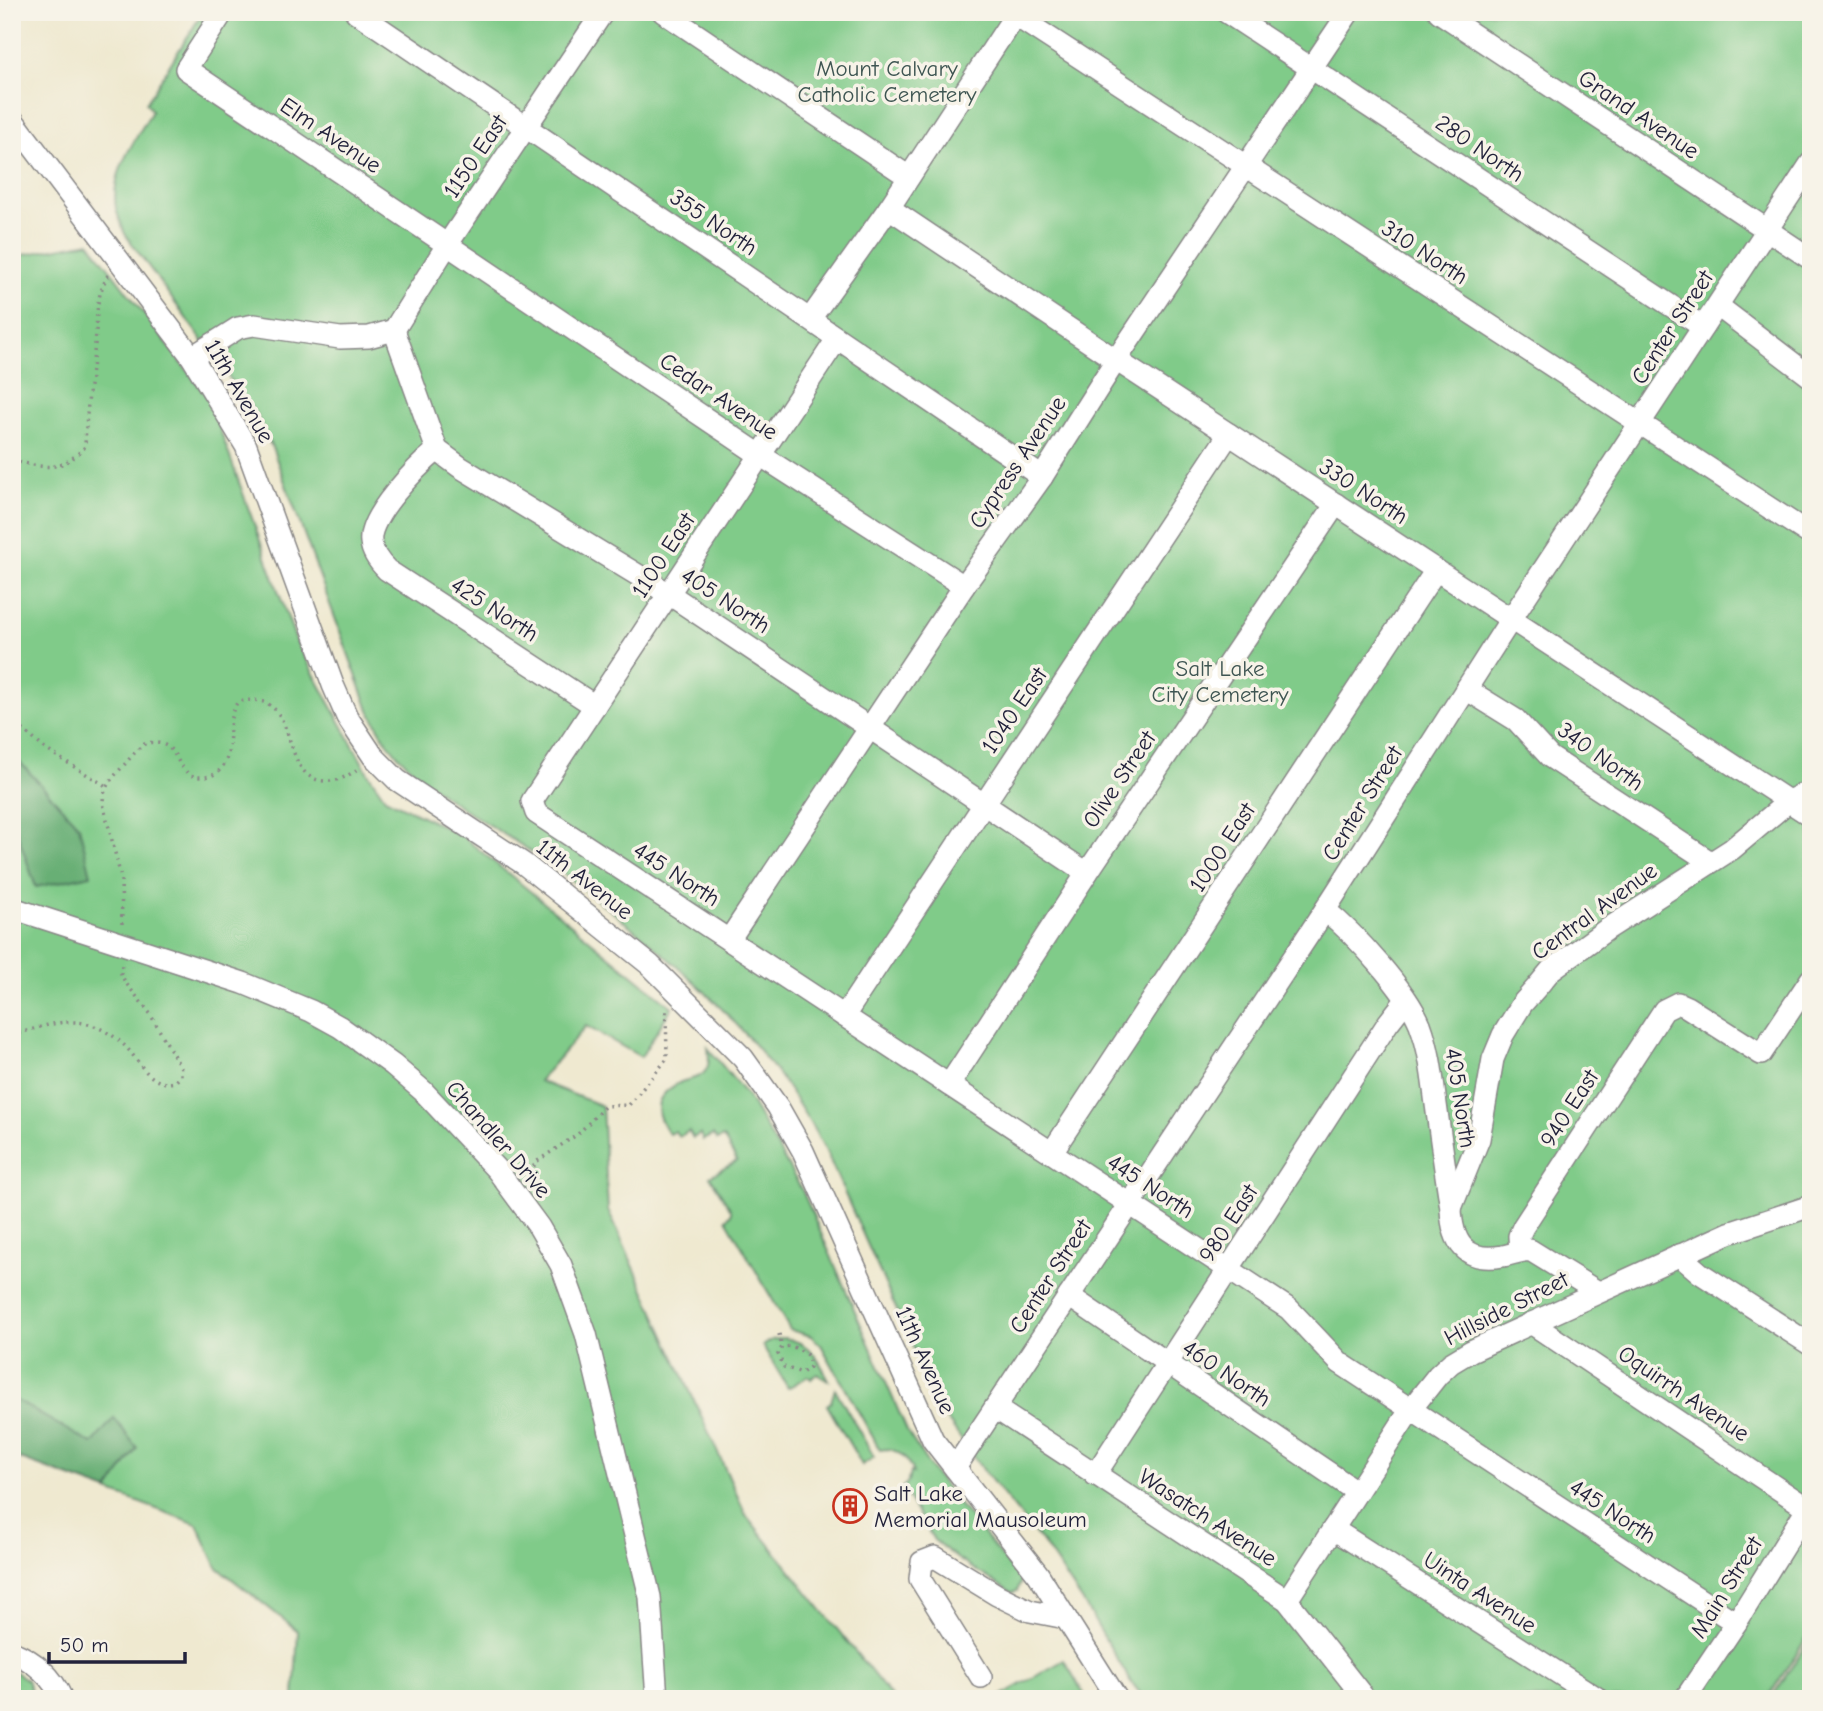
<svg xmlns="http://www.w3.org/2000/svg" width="1823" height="1711" font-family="'Comic Neue',sans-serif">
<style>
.green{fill:#80cb89;stroke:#517662;stroke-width:2}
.forest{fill:#68af75;stroke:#456858;stroke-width:2}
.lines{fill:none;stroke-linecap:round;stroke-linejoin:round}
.minor-casing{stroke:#888686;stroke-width:24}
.path{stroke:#888686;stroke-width:3.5;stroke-dasharray:2 5;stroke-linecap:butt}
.minor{stroke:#fff;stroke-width:21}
.labels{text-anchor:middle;stroke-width:7;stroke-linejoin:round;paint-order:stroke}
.park-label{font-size:23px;fill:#3e5552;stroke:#f7f3e8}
.street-label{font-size:23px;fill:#22223b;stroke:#f7f3e8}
.poi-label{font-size:23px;fill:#22223b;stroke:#f7f3e8;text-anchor:start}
</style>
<rect width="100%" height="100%" fill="#f7f3e8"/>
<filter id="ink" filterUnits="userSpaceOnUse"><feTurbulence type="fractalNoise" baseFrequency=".0143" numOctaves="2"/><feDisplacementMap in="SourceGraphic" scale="14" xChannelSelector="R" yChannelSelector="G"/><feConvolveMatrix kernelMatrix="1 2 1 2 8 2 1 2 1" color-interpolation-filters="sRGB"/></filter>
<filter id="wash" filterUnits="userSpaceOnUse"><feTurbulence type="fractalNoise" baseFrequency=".00686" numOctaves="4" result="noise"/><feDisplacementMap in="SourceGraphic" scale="28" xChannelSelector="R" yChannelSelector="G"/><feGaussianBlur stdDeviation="1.57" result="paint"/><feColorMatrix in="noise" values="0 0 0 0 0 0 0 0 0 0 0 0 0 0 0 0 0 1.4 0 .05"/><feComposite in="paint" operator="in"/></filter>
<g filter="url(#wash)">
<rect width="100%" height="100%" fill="#efe9d0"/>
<g class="green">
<path d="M 203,12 L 1811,12 L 1811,1631 L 1767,1699 L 1145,1699 L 1131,1682 L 1085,1605 L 1046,1547 L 984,1471 L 943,1414 L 825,1149 C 810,1122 793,1094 774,1069 C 718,995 642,934 569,878 C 511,833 431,800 387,742 C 380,732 375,720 369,710 L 273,450 L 257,416 L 125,234 C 122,226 118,217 116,208 C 110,172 135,141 152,111 L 146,103 Z"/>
<path d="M 89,242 L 209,399 L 297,643 L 368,773 L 385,798 L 461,835 L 672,1007 L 641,1057 L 586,1026 L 539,1081 L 602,1106 L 608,1210 L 746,1515 L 893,1699 L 294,1699 L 298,1631 L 217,1567 L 197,1524 L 108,1491 L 137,1448 L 114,1418 L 93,1445 L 12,1398 L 12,818 L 36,887 L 16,759 L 12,764 L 12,257 Z"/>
<path d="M 708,1048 L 748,1097 L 803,1192 L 908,1433 L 934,1473 L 1019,1578 L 1021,1582 L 1017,1591 L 1012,1593 L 958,1559 L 934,1540 L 902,1488 L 908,1482 L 910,1472 L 913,1473 C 908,1458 896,1446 880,1450 L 821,1345 L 811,1336 L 790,1330 L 726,1219 L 731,1214 L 731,1210 L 710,1176 L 737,1161 L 723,1137 L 717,1140 L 713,1135 L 703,1140 L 700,1134 L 693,1138 L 689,1131 L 679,1137 L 675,1131 L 669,1134 C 652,1112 654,1095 681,1082 C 690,1078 701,1079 706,1070 C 710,1064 709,1055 708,1048 Z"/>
<path d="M 784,1338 C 810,1342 818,1358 829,1380 L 816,1374 L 811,1379 L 808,1376 L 788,1388 L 763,1346 L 772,1340 Z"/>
<path d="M 835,1389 L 874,1457 L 862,1465 L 827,1405 L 831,1402 Z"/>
<path d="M 1811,1637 L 1811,1699 L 1771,1699 Z"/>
<path d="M 1064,1660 L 1087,1699 L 996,1699 Z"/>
<path d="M 12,1670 L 27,1680 L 34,1699 L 12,1699 Z"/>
</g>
<g class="forest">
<path d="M 17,759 L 79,826 L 91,875 L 36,887 L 12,818 L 12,764 Z"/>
<path d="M 12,1398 L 92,1444 L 114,1418 L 137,1448 L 108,1491 L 15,1457 L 12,1460 Z"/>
</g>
</g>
<g filter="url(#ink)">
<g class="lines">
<g class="minor-casing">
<g id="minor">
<path d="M 223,12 L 186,69 L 760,455 L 964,586"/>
<path d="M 356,12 L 1042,477"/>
<path d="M 663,12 L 909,177"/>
<path d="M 1010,12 L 1811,535"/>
<path d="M 1226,12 L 1703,327"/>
<path d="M 1439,12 L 1811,259"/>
<path d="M 12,119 L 192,357 L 246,446 L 333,685 L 347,717 L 373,756 L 397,780 L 524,864 L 650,965 L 743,1058 L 778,1107 L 803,1151 L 933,1440 L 1038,1574 L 1117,1699"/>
<path d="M 889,208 L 1116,360 L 1811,816"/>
<path d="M 1718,306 L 1811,377"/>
<path d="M 810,319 L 889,208 L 1017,12"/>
<path d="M 394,330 L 437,450 L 460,467 L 669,594 L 1087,873"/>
<path d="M 394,330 L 447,245 L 603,12"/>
<path d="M 837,339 L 532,801 L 536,813 L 1289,1309 L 1340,1363 L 1736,1623"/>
<path d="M 192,357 L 238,328 L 254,325 L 340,338 L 369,337 L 394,330"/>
<path d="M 437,450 C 418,466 367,517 371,542 C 372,553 379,562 387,570 L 595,706"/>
<path d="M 1466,689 L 1516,720 L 1550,757 L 1709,861"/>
<path d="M 12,908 L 243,983 L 311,1011 L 340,1027 L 393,1065 L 423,1091 L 497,1170 L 539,1227 L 561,1265 L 586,1334 L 650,1597 L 657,1699"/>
<path d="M 1325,910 C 1355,934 1406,990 1420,1024 C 1429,1048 1432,1073 1435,1097 C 1440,1134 1445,1171 1451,1208 C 1452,1242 1465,1263 1503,1256 C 1512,1254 1520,1251 1530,1250 L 1598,1292"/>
<path d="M 729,940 L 964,586 L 1042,477 L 1116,360 L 1349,12"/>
<path d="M 844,1016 L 1229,434"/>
<path d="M 949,1085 L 1087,873 L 1336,504"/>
<path d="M 1052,1152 L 1436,570"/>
<path d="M 1451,1208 L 1479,1139 L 1493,1059 L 1503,1035 L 1522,1004 L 1537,987 L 1551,970 L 1606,930 L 1732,849 L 1789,801 L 1811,790"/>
<path d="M 1520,1251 L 1519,1236 L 1523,1227 L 1664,1010 L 1678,1003 L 1687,1007 L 1761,1054 L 1811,979"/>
<path d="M 1679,1255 L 1700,1273 L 1811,1345"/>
<path d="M 1069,1296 L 1357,1492"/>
<path d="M 1531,1323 L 1807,1508"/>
<path d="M 995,1408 L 1287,1600 L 1365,1699"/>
<path d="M 955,1468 L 1325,910 L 1511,619 L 1811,163"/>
<path d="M 1095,1475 L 1388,1023 L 1406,1000"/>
<path d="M 1333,1529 L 1599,1699"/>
<path d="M 1287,1600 L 1411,1409 L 1438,1375 L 1451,1363 L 1471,1351 L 1729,1233 L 1811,1206"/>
<path d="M 12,1652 C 35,1661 52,1676 62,1699"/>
<path d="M 981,1677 L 920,1579 L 922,1562 L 935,1557 L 997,1595 L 1030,1611 L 1066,1618"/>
<path d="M 1685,1699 L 1736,1623 L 1811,1502"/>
</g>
</g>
<g class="path">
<path d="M 12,461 C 47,467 58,474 85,447 C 86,412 91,379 95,344 C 98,315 94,301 108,275"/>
<path d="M 12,720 L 45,749 L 106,786"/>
<path d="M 122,924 L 121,878 L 103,803 C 103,786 113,778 123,766 C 129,760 135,751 142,746 C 146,742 152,742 157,743 C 181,745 175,777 201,777 C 207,777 212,776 216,773 C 239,757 222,720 238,702 C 304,686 276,778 324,781 C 338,782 348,776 359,768"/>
<path d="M 12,1035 C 37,1029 62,1017 88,1024 C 102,1028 115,1036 125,1046 C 140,1061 150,1088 175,1082 L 181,1076 L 181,1068 L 149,1012 L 125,982 L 121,974 L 122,965"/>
<path d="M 527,1179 L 536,1162 L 578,1134 L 605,1106 L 629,1105 L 667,1059 L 666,1007"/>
<path d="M 779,1334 L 782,1347 L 778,1354 L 784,1367 L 802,1373 L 810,1367 L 808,1356 C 800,1349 793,1345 782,1347"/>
</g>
<use href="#minor" class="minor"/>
</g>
</g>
<defs>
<g id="building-ring" transform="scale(1.75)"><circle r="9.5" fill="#f7f3e8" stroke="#c8321e" stroke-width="1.5"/><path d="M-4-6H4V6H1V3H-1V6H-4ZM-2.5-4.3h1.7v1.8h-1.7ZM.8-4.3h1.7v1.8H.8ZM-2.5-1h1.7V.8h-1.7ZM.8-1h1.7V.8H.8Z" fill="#c8321e"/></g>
</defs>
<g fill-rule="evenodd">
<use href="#building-ring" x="850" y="1506"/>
</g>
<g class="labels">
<g class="park-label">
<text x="887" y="76">Mount Calvary<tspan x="887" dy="26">Catholic Cemetery</tspan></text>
<text x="1220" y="676">Salt Lake<tspan x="1220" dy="26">City Cemetery</tspan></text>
</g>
<g class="street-label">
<text transform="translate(1639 114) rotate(34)" y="8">Grand Avenue</text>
<text transform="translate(331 135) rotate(34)" y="8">Elm Avenue</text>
<text transform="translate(1480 148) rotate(34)" y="8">280 North</text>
<text transform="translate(475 156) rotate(-56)" y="8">1150 East</text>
<text transform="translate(714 222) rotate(34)" y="8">355 North</text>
<text transform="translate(1425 252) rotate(33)" y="8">310 North</text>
<text transform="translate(1672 327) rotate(-57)" y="8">Center Street</text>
<text transform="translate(240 391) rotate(60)" y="8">11th Avenue</text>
<text transform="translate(719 396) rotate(34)" y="8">Cedar Avenue</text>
<text transform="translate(1017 462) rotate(-56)" y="8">Cypress Avenue</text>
<text transform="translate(1364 491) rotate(33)" y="8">330 North</text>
<text transform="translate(663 555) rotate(-57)" y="8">1100 East</text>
<text transform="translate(726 600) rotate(33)" y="8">405 North</text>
<text transform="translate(495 609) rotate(33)" y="8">425 North</text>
<text transform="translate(1014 710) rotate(-56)" y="8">1040 East</text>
<text transform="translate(1601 756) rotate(36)" y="8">340 North</text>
<text transform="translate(1119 779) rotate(-56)" y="8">Olive Street</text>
<text transform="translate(1362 803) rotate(-58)" y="8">Center Street</text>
<text transform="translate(1222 847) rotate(-57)" y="8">1000 East</text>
<text transform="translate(677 874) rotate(33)" y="8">445 North</text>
<text transform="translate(585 879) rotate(38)" y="8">11th Avenue</text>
<text transform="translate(1594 911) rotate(-36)" y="8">Central Avenue</text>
<text transform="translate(1461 1098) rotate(81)" y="8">405 North</text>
<text transform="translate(1569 1108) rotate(-57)" y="8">940 East</text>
<text transform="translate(499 1139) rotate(49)" y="8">Chandler Drive</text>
<text transform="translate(1151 1186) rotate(33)" y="8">445 North</text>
<text transform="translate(1228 1223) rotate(-57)" y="8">980 East</text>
<text transform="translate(1050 1276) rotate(-57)" y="8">Center Street</text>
<text transform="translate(1506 1308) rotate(-27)" y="8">Hillside Street</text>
<text transform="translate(926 1360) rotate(66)" y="8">11th Avenue</text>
<text transform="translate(1227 1373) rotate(34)" y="8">460 North</text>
<text transform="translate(1684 1393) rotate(34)" y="8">Oquirrh Avenue</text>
<text transform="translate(1613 1511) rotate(33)" y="8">445 North</text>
<text transform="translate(1208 1517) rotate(33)" y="8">Wasatch Avenue</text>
<text transform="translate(1726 1587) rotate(-58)" y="8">Main Street</text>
<text transform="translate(1480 1592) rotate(33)" y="8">Uinta Avenue</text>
</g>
<g class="poi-label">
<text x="874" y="1501">Salt Lake<tspan x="874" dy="26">Memorial Mausoleum</tspan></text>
</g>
</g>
<rect width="1823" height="1711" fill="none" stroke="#f7f3e8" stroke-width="42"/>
<path d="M49 1652v10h136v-10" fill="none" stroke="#22223b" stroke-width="3.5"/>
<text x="60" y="1652" font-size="21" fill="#22223b" stroke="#f7f3e8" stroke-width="5" paint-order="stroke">50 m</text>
</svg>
